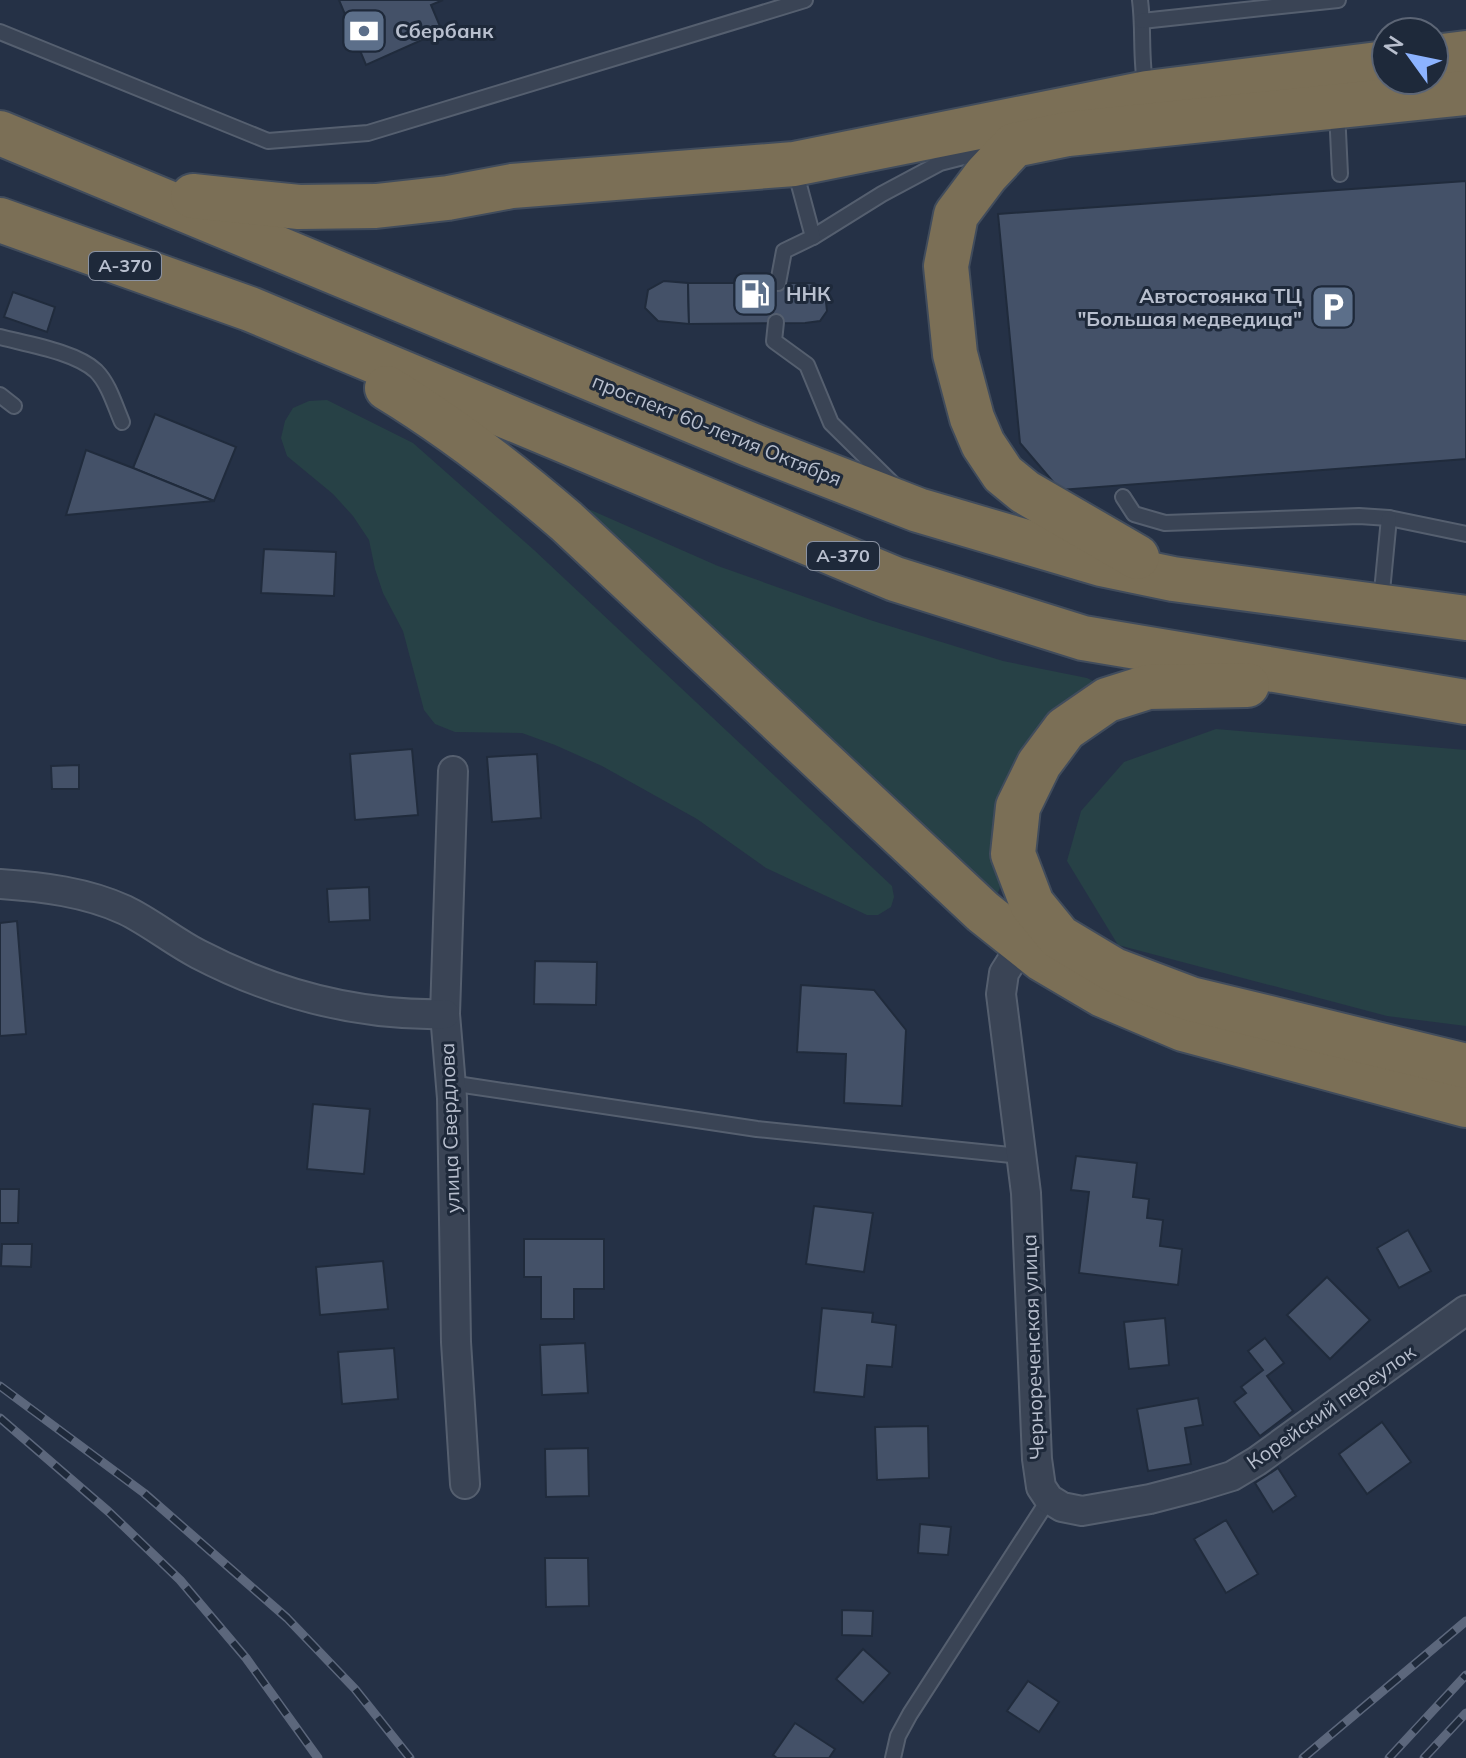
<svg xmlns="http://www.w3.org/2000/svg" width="1466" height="1758" font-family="Mulish,sans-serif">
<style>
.green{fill:#274146}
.building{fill:#445168;stroke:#202b3c;stroke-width:2}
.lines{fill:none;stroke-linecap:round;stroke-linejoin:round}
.lane-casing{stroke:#555f6f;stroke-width:18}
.street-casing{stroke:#555f6f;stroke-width:32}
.highway-casing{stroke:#414c5c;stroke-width:48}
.lane{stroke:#3a4455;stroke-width:14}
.street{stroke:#3a4455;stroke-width:28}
.highway{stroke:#7b6f56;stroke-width:44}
.rail-casing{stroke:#5c677c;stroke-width:9}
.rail{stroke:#1e293a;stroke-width:6;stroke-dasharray:18;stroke-linecap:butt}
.labels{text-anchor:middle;stroke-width:6;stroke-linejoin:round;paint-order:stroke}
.shield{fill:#1e293a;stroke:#8a92a2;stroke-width:2}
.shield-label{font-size:18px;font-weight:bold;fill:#b8bfce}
.poi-label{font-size:20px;font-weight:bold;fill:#b8bfce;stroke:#1e293a;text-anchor:start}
.street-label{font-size:20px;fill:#b8bfce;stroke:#1e293a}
</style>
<rect width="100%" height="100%" fill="#253146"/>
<g class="green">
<path d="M 327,400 L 413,443 L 534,550 L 892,886 L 894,897 L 891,907 L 878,915 L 867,915 L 766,868 L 697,819 L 602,766 L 555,745 L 522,733 L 455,732 L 435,724 L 424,710 L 403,631 L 383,593 L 375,569 L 369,540 L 353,516 L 333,494 L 287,456 L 281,438 L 285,421 L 293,408 L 309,401 Z"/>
<path d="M 577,504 L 718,566 L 870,620 L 1003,661 L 1087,678 L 1095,682 L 1000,867 L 1001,885 L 996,898 Z"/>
<path d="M 1216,729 L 1466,750 L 1466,1026 L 1387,1016 L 1118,945 L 1067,861 L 1081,811 L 1124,762 Z"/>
</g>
<g class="building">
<path d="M 339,0 L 443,0 L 431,5 L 442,31 L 366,65 Z"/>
<path d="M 1466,181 L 1466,459 L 1060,490 L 1020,443 L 998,214 Z"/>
<path d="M 664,281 L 688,283 L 689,324 L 658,321 L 645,308 L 648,290 Z"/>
<path d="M 688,283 L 814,283 L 825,293 L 827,311 L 820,321 L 805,323 L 689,324 Z"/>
<path d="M 13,292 L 55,307 L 47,332 L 4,317 Z"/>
<path d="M 155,414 L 236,447 L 214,501 L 133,468 Z"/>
<path d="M 86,450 L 133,468 L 214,501 L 66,515 Z"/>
<path d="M 264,549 L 336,552 L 334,596 L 261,593 Z"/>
<path d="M 412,749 L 418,815 L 355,820 L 350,754 Z"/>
<path d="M 537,754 L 541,818 L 492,822 L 487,757 Z"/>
<path d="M 79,765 L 79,789 L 52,789 L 51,766 Z"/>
<path d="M 369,887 L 370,920 L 329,922 L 327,889 Z"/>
<path d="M 17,921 L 26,1034 L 0,1036 L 0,923 Z"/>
<path d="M 535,961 L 597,962 L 596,1005 L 534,1004 Z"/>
<path d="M 801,985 L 874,990 L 906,1030 L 902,1106 L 844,1103 L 846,1054 L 797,1052 Z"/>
<path d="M 313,1104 L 370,1109 L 364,1174 L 307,1169 Z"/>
<path d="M 1076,1156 L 1137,1163 L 1133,1197 L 1149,1199 L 1147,1218 L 1163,1220 L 1160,1246 L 1182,1249 L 1178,1285 L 1079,1273 L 1089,1192 L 1071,1190 Z"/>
<path d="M 0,1189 L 19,1189 L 18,1223 L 0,1223 Z"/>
<path d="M 814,1206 L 873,1213 L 864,1272 L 806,1264 Z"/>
<path d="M 1408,1230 L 1431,1271 L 1399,1288 L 1377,1248 Z"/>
<path d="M 524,1239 L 604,1239 L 604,1289 L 574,1289 L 574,1319 L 541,1319 L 541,1277 L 524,1277 Z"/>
<path d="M 2,1244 L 32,1244 L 31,1267 L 1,1266 Z"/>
<path d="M 383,1261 L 388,1309 L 320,1315 L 316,1267 Z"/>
<path d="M 1327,1277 L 1370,1320 L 1330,1359 L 1287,1315 Z"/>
<path d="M 822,1308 L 873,1313 L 872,1322 L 896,1325 L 892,1367 L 867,1365 L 864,1397 L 814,1392 Z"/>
<path d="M 1165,1318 L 1169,1365 L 1129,1369 L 1124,1322 Z"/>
<path d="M 1265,1338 L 1284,1363 L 1267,1376 L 1293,1411 L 1260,1436 L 1234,1402 L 1246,1393 L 1241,1387 L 1263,1370 L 1248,1351 Z"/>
<path d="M 585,1343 L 588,1393 L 542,1395 L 540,1345 Z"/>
<path d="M 394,1348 L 398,1399 L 342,1404 L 338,1352 Z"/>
<path d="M 1198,1398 L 1203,1425 L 1185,1428 L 1191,1464 L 1148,1471 L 1137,1409 Z"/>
<path d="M 1382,1422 L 1411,1462 L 1367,1494 L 1339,1454 Z"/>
<path d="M 928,1426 L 929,1478 L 877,1480 L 875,1427 Z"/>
<path d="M 588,1448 L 589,1496 L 546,1497 L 545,1449 Z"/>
<path d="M 1278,1468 L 1296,1496 L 1273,1512 L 1255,1483 Z"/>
<path d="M 1226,1520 L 1258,1574 L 1226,1593 L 1194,1539 Z"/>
<path d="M 920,1524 L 951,1527 L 948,1555 L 918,1553 Z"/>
<path d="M 545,1558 L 588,1558 L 589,1606 L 546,1607 Z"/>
<path d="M 842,1610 L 873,1611 L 872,1636 L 842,1635 Z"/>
<path d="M 863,1649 L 890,1673 L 863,1703 L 836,1679 Z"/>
<path d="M 1028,1681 L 1059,1702 L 1039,1732 L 1007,1711 Z"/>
<path d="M 795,1723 L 835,1749 L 829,1758 L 777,1758 L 773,1755 Z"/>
</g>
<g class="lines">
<g class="lane-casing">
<g id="lane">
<path d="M 1140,0 C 1144,30 1140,59 1146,89"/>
<path d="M 1142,21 L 1338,0"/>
<path d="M 0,32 L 268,141 L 368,133 L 805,0"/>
<path d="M 1337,111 L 1340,174"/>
<path d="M 813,237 L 882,194 L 940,163 L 991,150"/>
<path d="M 778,283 L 784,251 L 813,237 L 795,170"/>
<path d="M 776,322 L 774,341 L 807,365 L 831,423 L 893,484"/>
<path d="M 0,337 C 27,344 76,352 96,371 C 109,384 115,406 122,422"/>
<path d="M 0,395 L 14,406"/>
<path d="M 1123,497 L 1134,514 L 1165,523 L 1359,516 L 1389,518 L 1466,534"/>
<path d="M 1381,602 L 1389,518"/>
<path d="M 450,1083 L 757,1129 L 1021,1156"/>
<path d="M 893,1758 L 898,1736 L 910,1714 L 1049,1499"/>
</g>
</g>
<g class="street-casing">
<g id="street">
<path d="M 453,771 L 445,1014 L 452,1098 L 456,1342 L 465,1484"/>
<path d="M 0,884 C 43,887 86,892 125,910 C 150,922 173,941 198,954 C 275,994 358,1016 445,1014"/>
<path d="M 1023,943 L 1004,973 L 1001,994 L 1026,1193 L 1037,1459 L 1041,1487 L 1049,1499 L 1062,1507 L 1082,1511 L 1150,1499 L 1196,1487 L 1232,1476 L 1257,1461 L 1466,1310"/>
</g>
</g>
<g class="highway-casing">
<g id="highway">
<path d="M 1434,57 L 1466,53"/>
<path d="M 0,133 L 751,445 L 918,510 L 1101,564 L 1173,579 L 1466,618"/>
<path d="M 193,196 L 299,207 L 376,206 L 448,198 L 512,186 L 794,164 L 1147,93 L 1386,63"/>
<path d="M 0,220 L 250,309 L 895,579 L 1083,638 L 1466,702"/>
<path d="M 387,388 C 451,427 509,472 566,521 L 983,912 L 1042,959 L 1103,995 L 1183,1029 L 1466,1105"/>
<path d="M 1137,557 L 1025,492 L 1003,474 L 983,444 L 972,418 L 955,354 L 946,266 L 956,215 L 986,175 L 1014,145 L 1068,134 L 1466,93"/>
<path d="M 1247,685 L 1148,687 L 1107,700 L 1065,729 L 1039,764 L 1018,807 L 1013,854 L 1032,904 L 1059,937 L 1114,970 L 1191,999 L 1466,1066"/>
</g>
</g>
<use href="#lane" class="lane"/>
<use href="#street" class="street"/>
<use href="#highway" class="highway"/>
<g class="rail-casing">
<g id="rail">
<path d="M 0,1386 L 144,1493 L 287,1618 L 355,1689 L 410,1758"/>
<path d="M 0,1418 L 109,1512 L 180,1580 L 246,1658 L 318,1758"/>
<path d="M 1303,1758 L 1466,1621"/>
<path d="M 1389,1758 L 1466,1675"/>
<path d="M 1424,1758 L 1466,1713"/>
</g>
</g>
<use href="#rail" class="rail"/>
</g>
<defs>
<g id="bank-square" transform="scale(2.3)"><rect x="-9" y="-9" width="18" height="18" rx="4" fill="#5c6f8a" stroke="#1e293a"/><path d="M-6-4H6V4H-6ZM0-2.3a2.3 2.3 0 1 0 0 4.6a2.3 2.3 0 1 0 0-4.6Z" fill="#fff"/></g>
<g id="fuel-square" transform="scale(2.3)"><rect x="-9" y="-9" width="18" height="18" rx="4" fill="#5c6f8a" stroke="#1e293a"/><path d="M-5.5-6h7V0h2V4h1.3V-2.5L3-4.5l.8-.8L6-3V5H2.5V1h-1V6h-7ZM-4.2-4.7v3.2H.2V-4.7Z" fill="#fff"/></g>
<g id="parking-square" transform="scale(2.3)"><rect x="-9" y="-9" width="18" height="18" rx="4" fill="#5c6f8a" stroke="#1e293a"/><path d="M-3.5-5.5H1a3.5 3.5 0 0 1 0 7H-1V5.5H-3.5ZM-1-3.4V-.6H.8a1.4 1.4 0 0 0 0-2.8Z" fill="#fff"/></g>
</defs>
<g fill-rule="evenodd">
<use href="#bank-square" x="364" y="31"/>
<use href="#fuel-square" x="755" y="294"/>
<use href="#parking-square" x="1333" y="307"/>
</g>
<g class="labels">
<g class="shield">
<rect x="89" y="252" width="72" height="28" rx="6"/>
<rect x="807" y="542" width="72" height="28" rx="6"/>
</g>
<g class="shield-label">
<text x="125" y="272">А-370</text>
<text x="843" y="562">А-370</text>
</g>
<g class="poi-label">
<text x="395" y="38">Сбербанк</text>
<text x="786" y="301">ННК</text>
<text x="1302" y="303" text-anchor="end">Автостоянка ТЦ<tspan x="1302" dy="23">"Большая медведица"</tspan></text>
</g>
<g class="street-label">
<text transform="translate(717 430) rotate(22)" y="7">проспект 60-летия Октября</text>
<text transform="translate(450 1128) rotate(-92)" y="7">улица Свердлова</text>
<text transform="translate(1033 1347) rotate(-92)" y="7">Чернореченская улица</text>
<text transform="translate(1331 1407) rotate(-35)" y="7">Корейский переулок</text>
</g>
</g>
<g transform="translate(1410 56) rotate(303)"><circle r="38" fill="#1e293a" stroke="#5c6575" stroke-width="2"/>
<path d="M0-6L14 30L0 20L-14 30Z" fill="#8cb3ff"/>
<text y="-12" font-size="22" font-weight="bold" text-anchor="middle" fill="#b8bfce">N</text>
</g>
</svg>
